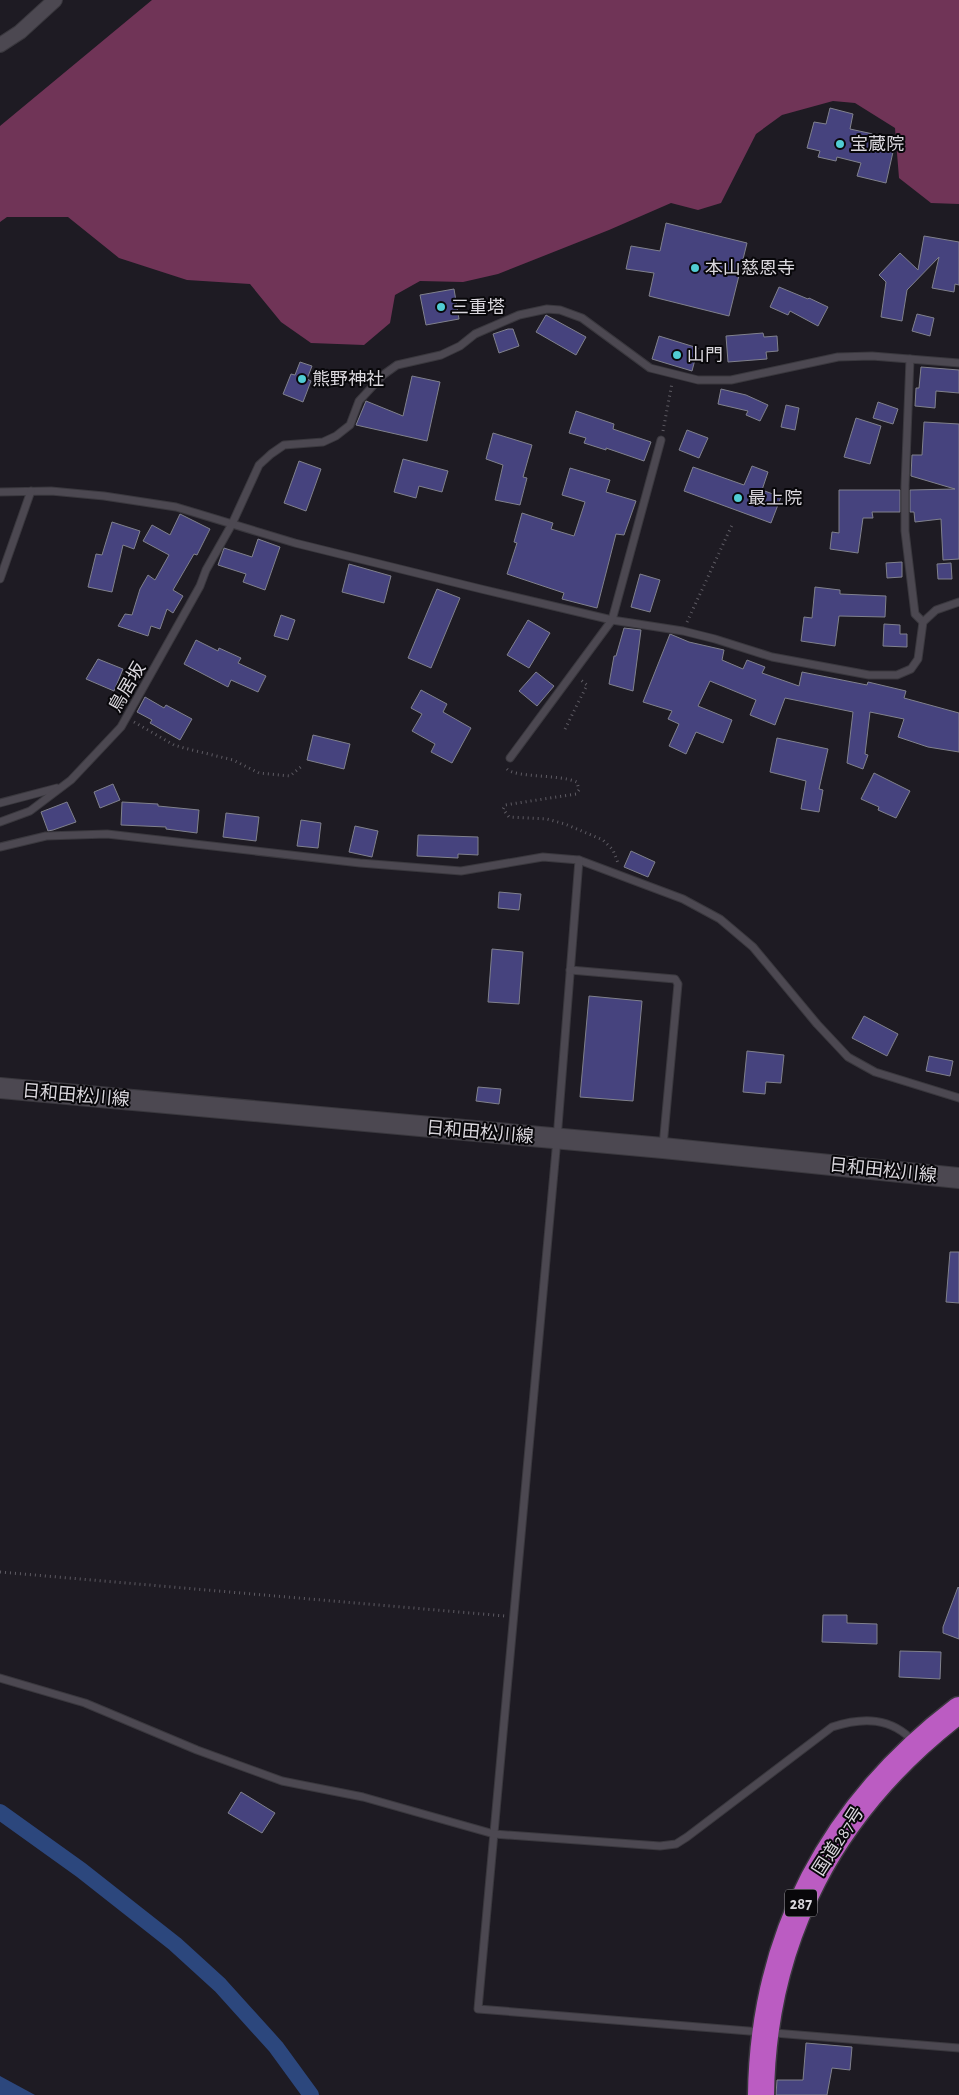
<svg xmlns="http://www.w3.org/2000/svg" width="959" height="2095" font-family="'Alegreya Sans','Noto Sans JP',sans-serif">
<style>
.forest{fill:#703457}
.water{fill:#2c477d}
.lines{fill:none;stroke-linecap:round;stroke-linejoin:round}
.canal{stroke:#2c477d;stroke-width:16}
.building{fill:#46437e;stroke:#80818c}
.lane-casing{stroke:#3a383e;stroke-width:9}
.street-casing{stroke:#3a383e;stroke-width:16}
.secondary-casing{stroke:#3a383e;stroke-width:22}
.highway-casing{stroke:#3a383e;stroke-width:29}
.path{stroke:#5e5b63;stroke-width:3;stroke-dasharray:1 4;stroke-linecap:butt}
.lane{stroke:#4c4851;stroke-width:7}
.street{stroke:#4c4851;stroke-width:14}
.secondary{stroke:#4c4851;stroke-width:20}
.highway{stroke:#bb5cc2;stroke-width:26}
.poi-dot{fill:#51ccd3;stroke:#08070a;stroke-width:2}
.labels{text-anchor:middle;stroke-width:4;stroke-linejoin:round;paint-order:stroke}
.shield{fill:#08070a;stroke:#9b999e;stroke-width:1}
.shield-label{font-size:16px;font-weight:bold;fill:#dad7dd}
.poi-label{font-size:18px;fill:#dad7dd;stroke:#08070a;text-anchor:start}
.street-label{font-size:18px;fill:#dad7dd;stroke:#08070a}
</style>
<rect width="100%" height="100%" fill="#1e1b23"/>
<path class="forest" d="M 152,0 L 959,0 L 959,204 L 931,203 L 899,178 L 895,128 L 855,103 L 833,101 L 782,115 L 756,134 L 721,203 L 698,210 L 671,203 L 609,230 L 498,274 L 463,282 L 420,281 L 395,295 L 390,323 L 364,345 L 311,343 L 281,322 L 250,284 L 187,280 L 119,258 L 68,217 L 7,217 L 0,222 L 0,126 Z"/>
<path class="water" d="M 0,2076 L 35,2095 L 0,2095 Z"/>
<g class="lines">
<path class="canal" d="M 0,1812 L 81,1870 L 175,1944 L 220,1985 L 276,2047 L 311,2095"/>
</g>
<g class="building">
<path d="M 830,108 L 853,114 L 850,129 L 873,134 L 870,146 L 893,152 L 886,183 L 857,176 L 861,163 L 837,157 L 836,161 L 818,157 L 820,151 L 807,148 L 814,122 L 826,124 Z"/>
<path d="M 666,223 L 747,243 L 729,316 L 649,296 L 654,273 L 626,269 L 631,246 L 660,251 Z"/>
<path d="M 924,236 L 959,242 L 959,285 L 955,284 L 954,292 L 932,288 L 939,257 L 907,290 L 902,321 L 881,317 L 886,282 L 879,275 L 900,253 L 918,270 Z"/>
<path d="M 779,287 L 808,299 L 809,298 L 828,307 L 818,326 L 790,311 L 788,315 L 770,307 Z"/>
<path d="M 454,289 L 459,319 L 426,325 L 420,295 Z"/>
<path d="M 917,314 L 934,318 L 930,336 L 912,331 Z"/>
<path d="M 546,315 L 586,337 L 576,355 L 536,332 Z"/>
<path d="M 508,329 L 513,329 L 519,346 L 499,353 L 493,334 Z"/>
<path d="M 763,333 L 764,337 L 777,336 L 778,351 L 766,352 L 767,359 L 728,362 L 726,336 Z"/>
<path d="M 659,336 L 698,348 L 692,371 L 652,359 Z"/>
<path d="M 300,362 L 312,366 L 307,379 L 311,381 L 303,402 L 283,394 L 291,374 L 295,375 Z"/>
<path d="M 921,367 L 959,370 L 959,393 L 936,391 L 935,408 L 915,406 L 916,388 L 919,388 Z"/>
<path d="M 412,376 L 440,382 L 427,441 L 356,425 L 366,401 L 403,416 Z"/>
<path d="M 721,389 L 746,395 L 768,405 L 760,421 L 746,415 L 748,411 L 718,404 Z"/>
<path d="M 878,402 L 898,409 L 893,424 L 873,418 Z"/>
<path d="M 786,405 L 799,408 L 795,430 L 781,427 Z"/>
<path d="M 576,411 L 614,424 L 613,429 L 651,442 L 644,461 L 606,448 L 606,450 L 584,443 L 586,438 L 569,433 Z"/>
<path d="M 856,418 L 881,426 L 870,464 L 844,457 Z"/>
<path d="M 924,422 L 959,424 L 959,559 L 943,560 L 941,519 L 915,522 L 914,512 L 910,512 L 910,490 L 955,489 L 911,476 L 912,455 L 922,455 Z"/>
<path d="M 687,430 L 708,438 L 699,458 L 679,450 Z"/>
<path d="M 493,433 L 532,445 L 523,477 L 527,478 L 520,505 L 495,500 L 503,465 L 486,459 Z"/>
<path d="M 403,459 L 448,471 L 442,492 L 419,486 L 416,498 L 394,492 Z"/>
<path d="M 299,461 L 321,469 L 306,511 L 284,503 Z"/>
<path d="M 752,466 L 768,472 L 762,490 L 781,497 L 771,523 L 684,491 L 693,467 L 744,485 Z"/>
<path d="M 570,468 L 610,480 L 606,492 L 636,501 L 624,535 L 616,534 L 597,608 L 562,599 L 564,593 L 507,574 L 517,543 L 514,542 L 522,513 L 553,523 L 551,529 L 574,536 L 585,502 L 562,495 Z"/>
<path d="M 839,490 L 900,490 L 900,512 L 872,512 L 873,518 L 863,518 L 858,553 L 830,549 L 832,532 L 839,533 Z"/>
<path d="M 180,514 L 210,529 L 197,555 L 194,554 L 173,590 L 183,596 L 173,613 L 167,609 L 160,629 L 151,626 L 148,636 L 118,626 L 125,614 L 132,615 L 140,589 L 148,575 L 155,580 L 169,555 L 143,541 L 152,525 L 170,535 Z"/>
<path d="M 112,522 L 140,531 L 134,549 L 123,545 L 112,592 L 88,587 L 96,554 L 102,555 Z"/>
<path d="M 258,539 L 280,547 L 265,590 L 243,582 L 246,574 L 218,565 L 224,548 L 252,557 Z"/>
<path d="M 902,562 L 902,577 L 887,578 L 886,563 Z"/>
<path d="M 951,563 L 952,579 L 938,579 L 937,564 Z"/>
<path d="M 349,564 L 391,576 L 384,603 L 342,592 Z"/>
<path d="M 640,574 L 660,580 L 650,612 L 631,607 Z"/>
<path d="M 815,587 L 840,590 L 840,594 L 886,596 L 885,617 L 839,616 L 835,646 L 801,641 L 804,617 L 812,618 Z"/>
<path d="M 437,589 L 460,598 L 431,668 L 408,658 Z"/>
<path d="M 281,615 L 295,620 L 288,640 L 274,636 Z"/>
<path d="M 528,620 L 550,633 L 529,668 L 507,655 Z"/>
<path d="M 884,624 L 900,625 L 900,634 L 907,634 L 907,647 L 883,646 Z"/>
<path d="M 624,628 L 641,630 L 633,691 L 609,684 L 614,656 L 616,656 Z"/>
<path d="M 670,634 L 689,642 L 724,650 L 722,660 L 743,669 L 747,660 L 765,667 L 762,673 L 799,686 L 802,672 L 867,685 L 868,682 L 906,691 L 904,698 L 959,713 L 959,752 L 928,747 L 898,737 L 904,719 L 870,712 L 865,754 L 868,755 L 863,769 L 847,763 L 853,712 L 785,698 L 775,725 L 750,715 L 756,700 L 710,681 L 698,706 L 732,720 L 723,743 L 696,732 L 686,754 L 669,746 L 679,724 L 668,719 L 672,711 L 643,702 Z"/>
<path d="M 196,640 L 218,651 L 219,648 L 241,658 L 238,663 L 266,676 L 258,692 L 231,680 L 228,687 L 184,664 Z"/>
<path d="M 98,659 L 123,669 L 114,691 L 86,679 Z"/>
<path d="M 536,672 L 554,686 L 537,706 L 519,691 Z"/>
<path d="M 421,690 L 447,704 L 443,712 L 471,728 L 452,763 L 431,752 L 435,744 L 412,731 L 422,714 L 411,708 Z"/>
<path d="M 145,697 L 164,708 L 166,705 L 192,719 L 180,740 L 150,723 L 152,720 L 137,712 Z"/>
<path d="M 313,735 L 350,744 L 344,769 L 307,760 Z"/>
<path d="M 777,738 L 828,749 L 819,789 L 823,790 L 819,812 L 801,809 L 806,781 L 770,772 Z"/>
<path d="M 874,773 L 910,791 L 896,818 L 878,810 L 879,807 L 861,799 Z"/>
<path d="M 113,784 L 120,800 L 100,808 L 94,792 Z"/>
<path d="M 67,802 L 76,822 L 53,830 L 48,831 L 41,812 Z"/>
<path d="M 122,802 L 158,804 L 158,806 L 199,810 L 197,833 L 166,829 L 166,827 L 121,825 Z"/>
<path d="M 226,813 L 259,817 L 256,841 L 223,837 Z"/>
<path d="M 301,820 L 321,823 L 318,848 L 297,846 Z"/>
<path d="M 355,826 L 378,831 L 372,857 L 349,852 Z"/>
<path d="M 418,835 L 478,837 L 478,855 L 458,854 L 458,858 L 417,856 Z"/>
<path d="M 631,851 L 655,862 L 648,877 L 624,867 Z"/>
<path d="M 499,892 L 521,894 L 519,910 L 498,908 Z"/>
<path d="M 492,949 L 523,952 L 519,1004 L 488,1002 Z"/>
<path d="M 589,996 L 642,1001 L 633,1101 L 580,1097 Z"/>
<path d="M 864,1016 L 898,1034 L 887,1056 L 852,1038 Z"/>
<path d="M 747,1051 L 784,1055 L 781,1083 L 766,1082 L 765,1094 L 743,1092 Z"/>
<path d="M 929,1056 L 953,1061 L 950,1076 L 926,1071 Z"/>
<path d="M 478,1087 L 501,1089 L 499,1104 L 476,1101 Z"/>
<path d="M 950,1252 L 959,1252 L 959,1303 L 946,1302 Z"/>
<path d="M 958,1587 L 959,1588 L 959,1639 L 943,1633 L 943,1627 Z"/>
<path d="M 823,1615 L 847,1615 L 847,1623 L 877,1624 L 877,1644 L 822,1642 Z"/>
<path d="M 900,1651 L 941,1652 L 940,1679 L 899,1677 Z"/>
<path d="M 241,1792 L 275,1813 L 262,1833 L 228,1813 Z"/>
<path d="M 806,2043 L 852,2047 L 850,2070 L 832,2068 L 827,2095 L 776,2095 L 777,2080 L 803,2080 Z"/>
</g>
<g class="lines">
<g class="lane-casing">
<g id="lane">
<path d="M 910,359 L 905,486 L 905,531 L 915,614 L 923,622"/>
<path d="M 0,492 L 51,491 L 104,496 L 176,507 L 295,543 L 481,589 L 612,620 L 683,631 L 715,639 L 772,657 L 869,675 L 897,675 L 911,669 L 918,659 L 923,622 L 936,610 L 959,602"/>
<path d="M 0,579 L 31,491"/>
<path d="M 510,758 L 612,620 L 661,440"/>
<path d="M 0,803 L 57,788"/>
<path d="M 0,822 L 30,811 L 71,780 L 121,727 L 200,586 L 206,570 L 232,524 L 259,465 L 271,454 L 284,445 L 323,442 L 336,436 L 350,425 L 359,401 L 383,375 L 397,365 L 441,355 L 460,346 L 475,334 L 519,315 L 547,309 L 560,310 L 582,318 L 650,368 L 698,380 L 731,380 L 838,357 L 872,356 L 959,363"/>
<path d="M 0,847 L 46,836 L 107,834 L 360,863 L 461,871 L 543,857 L 579,860 L 683,899 L 720,919 L 753,947 L 817,1024 L 848,1057 L 875,1072 L 959,1098"/>
<path d="M 579,860 L 557,1139 L 478,2009 L 959,2048"/>
<path d="M 570,970 L 675,979 L 678,984 L 663,1146"/>
<path d="M 0,1678 L 85,1703 L 197,1750 L 282,1781 L 363,1797 L 494,1834 L 660,1846 L 676,1844 L 687,1837 L 832,1727 C 863,1717 891,1717 914,1742"/>
</g>
</g>
<g class="street-casing">
<path id="street" d="M 0,45 L 20,32 L 55,0"/>
</g>
<g class="secondary-casing">
<path id="secondary" d="M 0,1088 L 663,1148 L 959,1178"/>
</g>
<g class="highway-casing">
<path id="highway" d="M 761,2095 C 763,1936 833,1806 959,1710"/>
</g>
<g class="path">
<path d="M 663,431 L 672,383"/>
<path d="M 687,622 L 732,525"/>
<path d="M 134,722 L 174,745 L 184,748 L 233,760 L 259,773 L 290,776 L 303,765"/>
<path d="M 565,729 L 587,685 L 581,680"/>
<path d="M 507,769 C 516,778 558,774 577,782 L 579,790 L 576,794 L 505,805 L 503,809 L 509,817 L 547,819 L 565,824 L 603,840 L 613,850 L 618,863"/>
<path d="M 0,1572 L 505,1616"/>
</g>
<use href="#lane" class="lane"/>
<use href="#street" class="street"/>
<use href="#secondary" class="secondary"/>
<use href="#highway" class="highway"/>
</g>
<g class="poi-dot">
<circle cx="840" cy="144" r="5"/>
<circle cx="695" cy="268" r="5"/>
<circle cx="441" cy="307" r="5"/>
<circle cx="677" cy="355" r="5"/>
<circle cx="302" cy="379" r="5"/>
<circle cx="738" cy="498" r="5"/>
</g>
<g class="labels">
<rect class="shield" x="785" y="1889.5" width="32" height="27" rx="4"/>
<g class="shield-label">
<text x="801" y="1909">287</text>
</g>
<g class="poi-label">
<text x="850" y="150">宝蔵院</text>
<text x="705" y="274">本山慈恩寺</text>
<text x="451" y="313">三重塔</text>
<text x="687" y="361">山門</text>
<text x="312" y="385">熊野神社</text>
<text x="748" y="504">最上院</text>
</g>
<g class="street-label">
<text transform="translate(127 687) rotate(-60)" y="6">鳥居坂</text>
<text transform="translate(76 1095) rotate(5)" y="6">日和田松川線</text>
<text transform="translate(480 1132) rotate(5)" y="6">日和田松川線</text>
<text transform="translate(883 1170) rotate(6)" y="6">日和田松川線</text>
<text transform="translate(838 1841) rotate(-57)" y="6">国道287号</text>
</g>
</g>
</svg>
